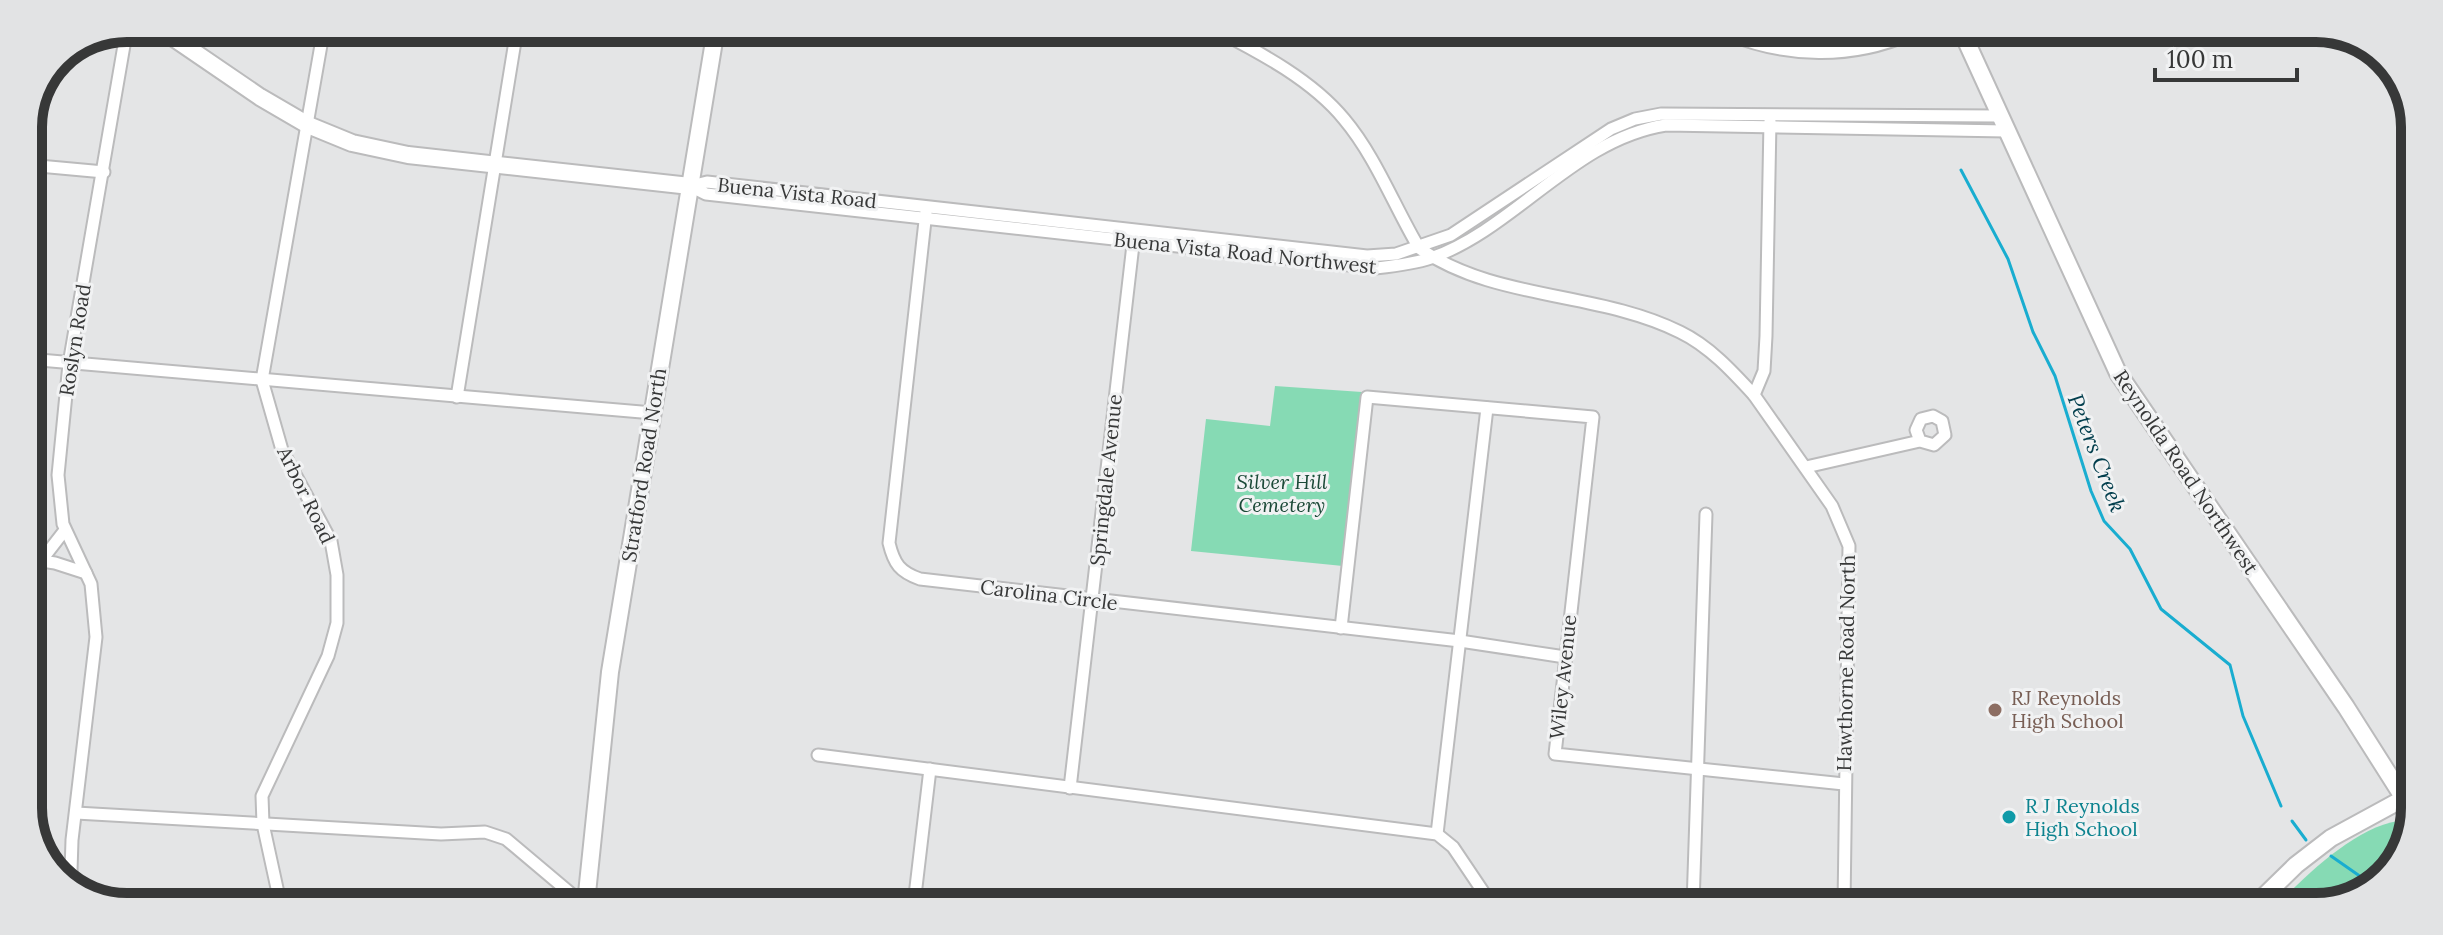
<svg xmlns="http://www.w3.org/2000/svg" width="2443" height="935" font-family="Lora,serif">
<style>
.green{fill:#86dab4}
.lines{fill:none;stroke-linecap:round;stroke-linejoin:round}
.stream{stroke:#19add0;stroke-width:3}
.street-casing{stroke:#bbbbbc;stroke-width:15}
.secondary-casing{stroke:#bbbbbc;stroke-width:20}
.street{stroke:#fff;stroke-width:11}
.secondary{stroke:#fff;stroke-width:16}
.education-dot{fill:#8d6e63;stroke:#f1f2f3;stroke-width:3}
.culture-dot{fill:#0f9aa8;stroke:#f1f2f3;stroke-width:3}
.labels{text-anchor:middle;stroke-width:6;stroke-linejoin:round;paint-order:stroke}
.street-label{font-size:20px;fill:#373838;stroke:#f1f2f3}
.park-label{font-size:20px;font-style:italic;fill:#1b4937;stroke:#f1f2f3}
.education-label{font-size:20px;fill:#785e54;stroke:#f1f2f3;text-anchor:start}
.culture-label{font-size:20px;fill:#0d838f;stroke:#f1f2f3;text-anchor:start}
.water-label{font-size:22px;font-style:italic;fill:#023e4d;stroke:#f1f2f3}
.rim{fill:none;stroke:#373838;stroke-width:10}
</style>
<rect width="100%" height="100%" fill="#e4e5e6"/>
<g class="green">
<path d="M 1275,386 L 1362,392 L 1343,566 L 1191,551 L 1206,419 L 1270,426 Z"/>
<path d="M 2398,821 L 2410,829 L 2410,840 L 2371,890 L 2316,907 L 2275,907 C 2305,876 2354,828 2398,821 Z"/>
</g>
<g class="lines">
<g class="stream">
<path d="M 1961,170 L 2008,259 L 2033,332 L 2055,376 L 2091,491 L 2104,521 L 2130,549 L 2161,609 L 2230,665 L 2243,716 L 2281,806"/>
<path d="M 2292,821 L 2306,840"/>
<path d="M 2331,856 L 2374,886"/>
</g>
<g class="street-casing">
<g id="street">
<path d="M 1218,31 C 1261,53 1313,81 1344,119 C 1376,157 1394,206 1419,248 C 1495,301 1598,291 1680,332 C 1709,346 1732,371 1754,395"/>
<path d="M 1770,121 L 1766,336 L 1764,371 L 1754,395 L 1832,506 L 1849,546 L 1844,906"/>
<path d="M 28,165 L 104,172"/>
<path d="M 690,186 L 706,194 L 1376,268 C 1394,266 1413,264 1431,258 C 1516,228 1574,139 1666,125 L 2006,131"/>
<path d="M 691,186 L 707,182 L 1367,256 L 1396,254 L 1451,235 L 1611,129 L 1635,119 L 1661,114 L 1999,116"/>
<path d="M 926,212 L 889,543 C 894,564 900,572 920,579 L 1460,641 L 1565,657"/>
<path d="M 28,359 L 653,413"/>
<path d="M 457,397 L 517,29"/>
<path d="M 1806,467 L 1920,441 L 1934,445 L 1945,435 L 1942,421 L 1933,416 L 1921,419 L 1916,430 L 1920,441"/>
<path d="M 28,559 L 55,563 L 86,573"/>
<path d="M 41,561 L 65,530"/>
<path d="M 1341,628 L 1367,397 L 1593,417 L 1555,754 L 1844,784"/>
<path d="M 818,755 L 1437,834 L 1453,847 L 1492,905"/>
<path d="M 1070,788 L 1134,236"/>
<path d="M 76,813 L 441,834 L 485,832 L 506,839 L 582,903"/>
<path d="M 1437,834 L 1487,408"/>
<path d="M 74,887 L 71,871 L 72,840 L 96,637 L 91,584 L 63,524 L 58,475 L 69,364 L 127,28"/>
<path d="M 280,902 L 263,824 L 262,796 L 328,656 L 337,623 L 337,575 L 331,541 L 282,450 L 262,380 L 324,28"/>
<path d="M 914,904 L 930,769"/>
<path d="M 1693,905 L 1706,514"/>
</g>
</g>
<g class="secondary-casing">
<g id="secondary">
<path d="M 159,28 L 260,97 L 308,125 L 352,143 L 408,155 L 690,186"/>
<path d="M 1730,32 C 1787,55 1851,57 1908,32"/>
<path d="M 1962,32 L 2118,373 L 2346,707 L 2410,808"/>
<path d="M 586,903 L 610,672 L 716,29"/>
<path d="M 2253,907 L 2296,865 L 2331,838 L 2410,795"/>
</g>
</g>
<use href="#street" class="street"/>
<use href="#secondary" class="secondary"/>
</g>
<circle class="education-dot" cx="1995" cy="710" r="8"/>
<circle class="culture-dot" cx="2009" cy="817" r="8"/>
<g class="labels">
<g class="street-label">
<text transform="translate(797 193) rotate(6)" y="7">Buena Vista Road</text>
<text transform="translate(1245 253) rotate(6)" y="7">Buena Vista Road Northwest</text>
<text transform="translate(75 340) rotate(-81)" y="7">Roslyn Road</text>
<text transform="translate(644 465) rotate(-81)" y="7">Stratford Road North</text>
<text transform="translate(2186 472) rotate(56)" y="7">Reynolda Road Northwest</text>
<text transform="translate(1106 480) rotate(-84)" y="7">Springdale Avenue</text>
<text transform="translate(306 495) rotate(64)" y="7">Arbor Road</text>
<text transform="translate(1049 595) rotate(7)" y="7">Carolina Circle</text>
<text transform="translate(1846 663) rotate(-89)" y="7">Hawthorne Road North</text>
<text transform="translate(1563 677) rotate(-84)" y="7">Wiley Avenue</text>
</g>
<g class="park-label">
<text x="1282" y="489">Silver Hill<tspan x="1282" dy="23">Cemetery</tspan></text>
</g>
<g class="education-label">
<text x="2011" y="705">RJ Reynolds<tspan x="2011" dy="23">High School</tspan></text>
</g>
<g class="culture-label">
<text x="2025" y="813">R J Reynolds<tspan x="2025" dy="23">High School</tspan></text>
</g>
<g class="water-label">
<text transform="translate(2097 453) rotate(69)" y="8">Peters Creek</text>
</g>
</g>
<path d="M0 0H2443V935H0ZM127 42H2316A85 85 0 0 1 2401 127V808A85 85 0 0 1 2316 893H127A85 85 0 0 1 42 808V127A85 85 0 0 1 127 42Z" fill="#e2e3e4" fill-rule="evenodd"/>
<path class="rim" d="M127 42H2316A85 85 0 0 1 2401 127V808A85 85 0 0 1 2316 893H127A85 85 0 0 1 42 808V127A85 85 0 0 1 127 42Z"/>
<path d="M2155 68v12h142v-12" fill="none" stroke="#373838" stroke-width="4"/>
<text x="2167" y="68" font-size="24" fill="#373838" stroke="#f1f2f3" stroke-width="6" paint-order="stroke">100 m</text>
</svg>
